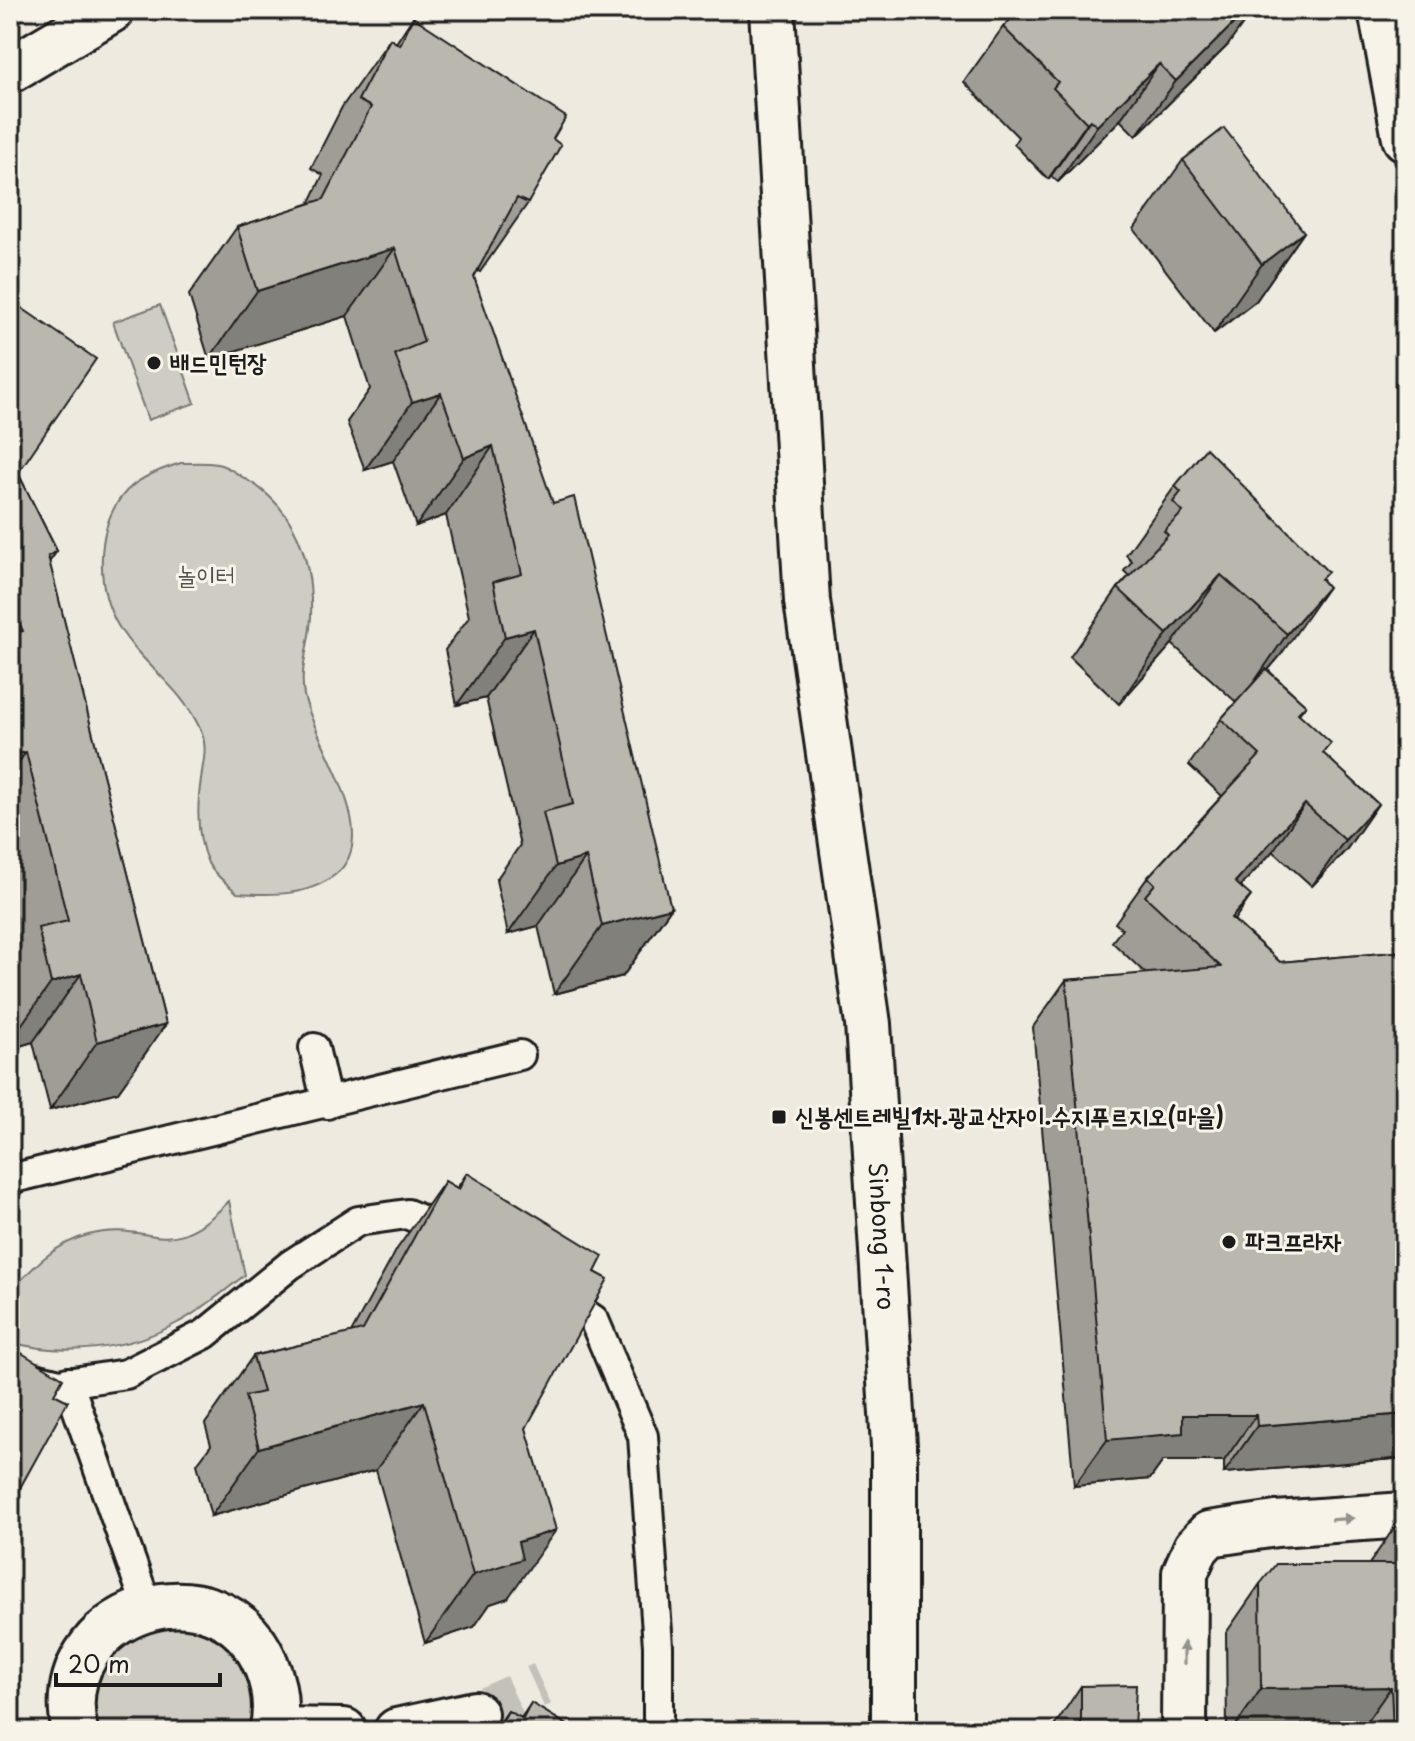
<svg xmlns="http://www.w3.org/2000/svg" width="1415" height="1741" font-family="'Playpen Sans','Poor Story',sans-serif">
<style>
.green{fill:#cfccc3;stroke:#767470;stroke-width:2}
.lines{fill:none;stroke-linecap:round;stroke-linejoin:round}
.street-tunnel{stroke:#c4c1b9;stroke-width:44;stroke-dasharray:44 22;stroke-linecap:butt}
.lane-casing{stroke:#1c1c1c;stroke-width:34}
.street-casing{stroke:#1c1c1c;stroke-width:50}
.secondary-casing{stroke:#1c1c1c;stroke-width:50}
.lane{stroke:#f7f3e8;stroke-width:28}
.street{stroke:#f7f3e8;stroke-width:44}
.secondary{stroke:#f7f3e8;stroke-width:44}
.wall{fill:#a09d96;stroke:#1c1c1c;stroke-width:2}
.shaded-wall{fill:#82807a;stroke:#1c1c1c;stroke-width:2}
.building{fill:#bab7af;stroke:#1c1c1c;stroke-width:2}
.oneway{fill:#94928c}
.poi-dot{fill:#1c1c1c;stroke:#f7f3e8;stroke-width:3}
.labels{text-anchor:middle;stroke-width:6;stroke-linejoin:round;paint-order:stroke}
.poi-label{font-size:24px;font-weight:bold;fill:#1c1c1c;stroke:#f7f3e8;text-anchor:start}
.park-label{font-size:24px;fill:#52514e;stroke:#f7f3e8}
.street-label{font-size:24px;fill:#1c1c1c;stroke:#f7f3e8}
</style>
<rect width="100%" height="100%" fill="#eeeae0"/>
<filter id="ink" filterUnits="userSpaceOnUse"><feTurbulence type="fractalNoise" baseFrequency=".0125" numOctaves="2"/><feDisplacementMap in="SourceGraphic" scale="16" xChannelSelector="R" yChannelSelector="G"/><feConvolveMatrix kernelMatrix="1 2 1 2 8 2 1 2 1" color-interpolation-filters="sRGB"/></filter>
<g filter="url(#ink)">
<g class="green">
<path d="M 160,305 L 195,403 L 148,420 L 113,322 Z"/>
<path d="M 181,463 C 193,463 206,462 217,464 C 226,465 236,473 244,478 C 296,507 313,560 311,617 C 310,644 299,668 304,695 C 314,744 385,833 336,874 C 308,897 271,895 237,893 C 228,884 213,874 208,863 C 196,837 197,806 201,779 C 203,762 208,748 201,731 C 183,688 142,665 119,627 C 96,590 95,529 123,495 C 136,478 161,469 181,463 Z"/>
<path d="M 229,1201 L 245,1275 C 224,1291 202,1310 179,1322 C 129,1350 64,1357 10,1342 L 10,1292 C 32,1268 55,1243 88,1235 C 153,1218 165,1267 229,1201 Z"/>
<path d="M 148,1612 L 238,1633 L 265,1731 L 82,1731 L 80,1679 Z"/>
</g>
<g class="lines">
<path class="street-tunnel" d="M 475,1714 L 542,1684"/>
<g class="lane-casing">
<g id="lane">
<path d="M 314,1048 L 327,1104"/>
<path d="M 10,1179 L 520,1055"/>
<path d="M 556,1294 L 594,1320 L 643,1436 L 658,1646 L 658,1731"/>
<path d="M 10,1372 L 60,1384 L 126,1374 L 205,1334 L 290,1265 L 358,1221 L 407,1214 L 452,1233"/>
<path d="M 68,1382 L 147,1607"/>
</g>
</g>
<g class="street-casing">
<g id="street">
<path d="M 1381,10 L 1405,138"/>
<path d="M 272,1730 L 344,1731"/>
<path d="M 75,1731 C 46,1610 220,1553 266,1665 C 275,1687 278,1708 272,1731"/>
<path d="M 397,1731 L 475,1714"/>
<path d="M 1184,1731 L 1185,1573 L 1196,1548 L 1209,1534 L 1276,1524 L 1405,1515"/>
</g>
</g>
<g class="secondary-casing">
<g id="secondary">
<path id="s1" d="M 772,10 L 807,601 L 868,1024 L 894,1446 L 894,1731"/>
<path d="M 10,70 L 111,10"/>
</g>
</g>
<use href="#lane" class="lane"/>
<use href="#street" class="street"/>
<use href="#secondary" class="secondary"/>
</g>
<g class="wall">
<path d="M 413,17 L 553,139 L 528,203 L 480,272 L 477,270 L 474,277 L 671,908 L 623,976 L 554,994 L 538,926 L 508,934 L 496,880 L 520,845 L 486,698 L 457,705 L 445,650 L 469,617 L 446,515 L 416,526 L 393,461 L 365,470 L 347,422 L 370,389 L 347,316 L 209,359 L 189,295 L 237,227 L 309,204 L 323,175 L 311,168 L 342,107 L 390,39 L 396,43 Z"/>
<path d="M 1003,27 L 1228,45 L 1136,136 L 1120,120 L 1058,182 L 1051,176 L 1048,179 L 1014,144 L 1018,137 L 964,82 Z"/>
<path d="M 1183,160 L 1304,232 L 1256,301 L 1214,333 L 1134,229 Z"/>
<path d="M 10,300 L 18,473 L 57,551 L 49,562 L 166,1024 L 118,1092 L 50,1110 L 33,1042 L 10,1049 L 10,968 L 14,963 L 10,949 Z"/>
<path d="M 1175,486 L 1322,580 L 1280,656 L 1268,670 L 1306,705 L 1299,714 L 1324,754 L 1378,804 L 1346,850 L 1312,886 L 1273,851 L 1240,887 L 1234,920 L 1280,962 L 1405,951 L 1405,1458 L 1224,1473 L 1224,1461 L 1163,1461 L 1150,1479 L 1074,1486 L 1033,1027 L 1066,980 L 1146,974 L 1112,942 L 1122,929 L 1115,923 L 1148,877 L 1222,796 L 1189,765 L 1221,719 L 1236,702 L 1172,644 L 1119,704 L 1070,657 L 1118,588 L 1129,576 L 1124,571 L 1132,561 L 1126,555 Z"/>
<path d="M 467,1173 L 595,1272 L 526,1428 L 508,1598 L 490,1604 L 474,1627 L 425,1643 L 376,1470 L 211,1516 L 197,1464 L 211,1445 L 205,1424 L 253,1356 L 351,1333 L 397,1249 L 445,1181 L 457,1188 Z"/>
<path d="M 1401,1518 L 1405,1731 L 1227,1731 L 1226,1633 L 1260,1584 L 1369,1564 Z"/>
<path d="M 1081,1686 L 1134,1731 L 1146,1731 L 1051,1731 Z"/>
<path d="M 531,1703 L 577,1731 L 494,1731 L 508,1711 L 521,1718 Z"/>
</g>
<g class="shaded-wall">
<path d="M 1247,10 L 1253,10 L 1228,45 L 1136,136 L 1176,81 Z"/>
<path d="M 1159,64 L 1120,120 L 1058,182 L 1097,126 Z"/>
<path d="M 1090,120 L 1051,176 L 1048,179 L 1087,123 Z"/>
<path d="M 1304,232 L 1256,301 L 1214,333 L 1262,264 Z"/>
<path d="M 395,248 L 347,316 L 209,359 L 257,291 Z"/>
<path d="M 441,393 L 393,461 L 365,470 L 412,402 Z"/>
<path d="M 493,446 L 446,515 L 416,526 L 464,458 Z"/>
<path d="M 57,551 L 14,612 L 48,556 Z"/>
<path d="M 1221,575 L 1172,644 L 1119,704 L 1167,634 Z"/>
<path d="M 1328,587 L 1280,656 L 1239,704 L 1287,634 Z"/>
<path d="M 534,629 L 486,698 L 457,705 L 505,637 Z"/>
<path d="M 26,752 L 10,775 L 10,756 Z"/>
<path d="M 1305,804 L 1273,851 L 1202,928 L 1235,882 Z"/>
<path d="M 1378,804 L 1346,850 L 1312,886 L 1345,840 Z"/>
<path d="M 586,857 L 538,926 L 508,934 L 556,866 Z"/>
<path d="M 1251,896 L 1218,943 L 1231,918 Z"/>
<path d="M 671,908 L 623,976 L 554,994 L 602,926 Z"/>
<path d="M 81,974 L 33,1042 L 10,1049 L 10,1041 L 51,983 Z"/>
<path d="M 166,1024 L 118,1092 L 50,1110 L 97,1042 Z"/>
<path d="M 424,1402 L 376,1470 L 211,1516 L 259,1448 Z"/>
<path d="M 1405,1414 L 1405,1458 L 1224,1473 L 1257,1426 Z"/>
<path d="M 1183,1415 L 1256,1415 L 1224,1461 L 1163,1461 L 1150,1479 L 1074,1486 L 1107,1440 Z"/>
<path d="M 556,1530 L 508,1598 L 490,1604 L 474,1627 L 425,1643 L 473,1575 L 518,1542 Z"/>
<path d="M 1391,1687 L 1360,1731 L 1232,1731 L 1261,1689 Z"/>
</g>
<g class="building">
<path d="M 1020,10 L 1247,10 L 1176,81 L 1159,64 L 1097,126 L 1090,120 L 1087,123 L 1053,88 L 1058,82 L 1003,27 Z"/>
<path d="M 413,17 L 566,117 L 553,139 L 561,145 L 528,203 L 517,198 L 474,277 L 553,503 L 574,497 L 671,908 L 602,926 L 586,857 L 556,866 L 543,812 L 573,804 L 534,629 L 505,637 L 493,582 L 522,574 L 493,446 L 464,458 L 441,393 L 412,402 L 395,354 L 424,342 L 395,248 L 257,291 L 237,227 L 324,199 L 371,107 L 358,100 L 390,39 L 400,45 Z"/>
<path d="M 1224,128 L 1304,232 L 1262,264 L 1183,160 Z"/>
<path d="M 10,300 L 96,359 L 18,473 L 57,551 L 48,556 L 166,1024 L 97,1042 L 81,974 L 51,983 L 38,928 L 68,921 L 26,752 L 10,756 L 10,697 L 13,697 L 10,684 L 10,634 L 23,631 L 10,604 Z"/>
<path d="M 1206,448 L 1328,572 L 1321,579 L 1328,587 L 1287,634 L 1221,575 L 1167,634 L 1118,588 L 1168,535 L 1164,531 L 1183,512 L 1173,502 L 1181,492 L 1175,486 Z"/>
<path d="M 1266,669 L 1306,705 L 1298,713 L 1331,743 L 1323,753 L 1378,804 L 1345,840 L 1305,804 L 1235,882 L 1251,896 L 1231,918 L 1280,962 L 1405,951 L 1405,1414 L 1257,1426 L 1256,1415 L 1183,1415 L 1183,1433 L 1107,1440 L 1066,980 L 1221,967 L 1145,896 L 1155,884 L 1148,877 L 1260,755 L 1221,719 Z"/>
<path d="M 467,1173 L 603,1256 L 595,1272 L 608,1279 L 526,1428 L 556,1530 L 518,1542 L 522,1559 L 473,1575 L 424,1402 L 259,1448 L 245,1396 L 263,1392 L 253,1356 L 363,1330 L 445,1181 L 459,1189 Z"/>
<path d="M 10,1346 L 63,1378 L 54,1394 L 68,1401 L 10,1506 Z"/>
<path d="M 1401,1518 L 1405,1518 L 1405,1731 L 1393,1731 L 1391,1687 L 1261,1689 L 1260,1584 L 1276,1564 L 1402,1564 Z"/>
<path d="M 10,1633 L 16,1652 L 10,1654 Z"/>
<path d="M 1136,1685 L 1134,1731 L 1146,1731 L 1081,1731 L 1081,1686 Z"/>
<path d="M 531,1703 L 577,1731 L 497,1731 L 508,1711 L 523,1719 Z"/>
</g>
<defs><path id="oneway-solid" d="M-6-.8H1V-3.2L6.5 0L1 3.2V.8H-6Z" transform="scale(2)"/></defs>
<g class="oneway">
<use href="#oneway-solid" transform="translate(1342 1519) rotate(-4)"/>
<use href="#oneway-solid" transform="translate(1184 1653) rotate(-90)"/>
</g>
</g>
<g class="poi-dot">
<circle cx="154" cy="363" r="8"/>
<rect x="771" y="1109" width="16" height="16" rx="4"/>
<circle cx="1229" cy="1242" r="8"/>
</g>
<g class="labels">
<g class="poi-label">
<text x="170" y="371">배드민턴장</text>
<text x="795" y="1125">신봉센트레빌1차.광교산자이.수지푸르지오(마을)</text>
<text x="1245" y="1250">파크프라자</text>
</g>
<g class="park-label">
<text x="206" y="584">놀이터</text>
</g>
<g class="street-label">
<text dy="8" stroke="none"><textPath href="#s1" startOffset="1232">Sinbong 1-ro</textPath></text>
</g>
</g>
<rect width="1415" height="1741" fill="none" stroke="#f7f3e8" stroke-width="40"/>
<rect x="20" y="20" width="1375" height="1701" fill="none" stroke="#1c1c1c" stroke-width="3" filter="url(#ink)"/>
<path d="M56 1673v12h164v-12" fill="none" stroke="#1c1c1c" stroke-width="4"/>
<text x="68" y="1673" font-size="24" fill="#1c1c1c" stroke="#f7f3e8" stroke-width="6" paint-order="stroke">20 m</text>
</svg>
